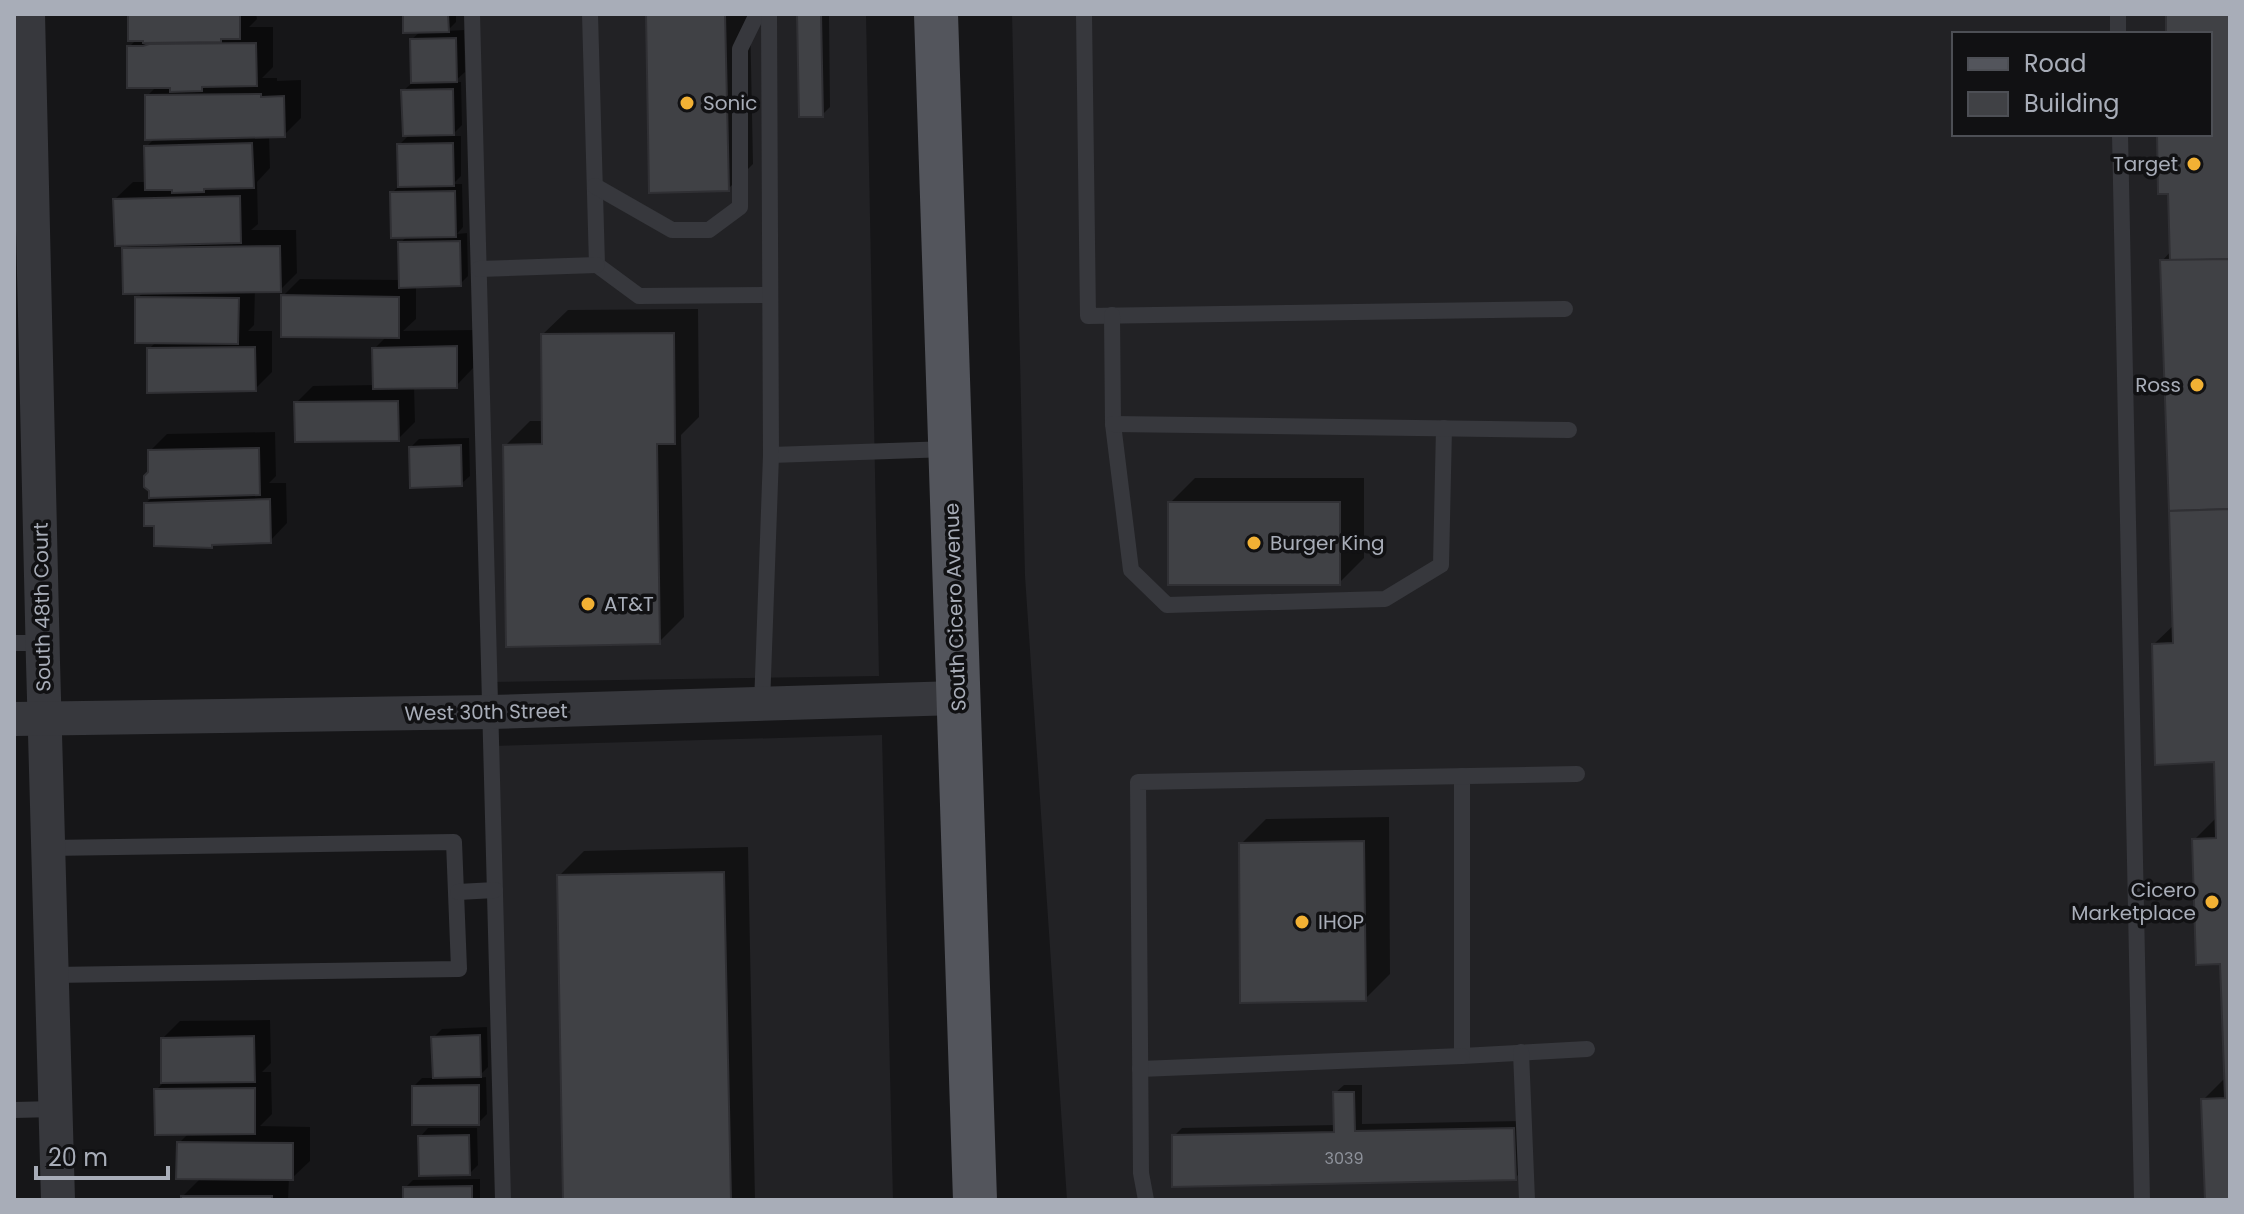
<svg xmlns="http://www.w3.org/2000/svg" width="2244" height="1214" font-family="Poppins,sans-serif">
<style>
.built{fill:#222225;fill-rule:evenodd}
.shadow{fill:#0007}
.building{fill:#404145;stroke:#303034;stroke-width:2}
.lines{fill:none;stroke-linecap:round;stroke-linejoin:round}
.lane{stroke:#37383d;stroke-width:16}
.street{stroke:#37383d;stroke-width:34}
.primary{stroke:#53555c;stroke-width:44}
.poi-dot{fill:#f2b134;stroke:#111113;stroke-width:3}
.labels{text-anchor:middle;stroke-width:7;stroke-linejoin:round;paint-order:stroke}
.number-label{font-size:16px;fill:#8e929b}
.poi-label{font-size:20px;fill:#a8adb8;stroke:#111113;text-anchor:start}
.street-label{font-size:20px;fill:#a8adb8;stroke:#111113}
</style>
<rect width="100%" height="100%" fill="#161618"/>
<g class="built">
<path d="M 472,14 L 866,14 L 879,676 L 489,682 Z"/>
<path d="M 1012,14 L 2230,14 L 2230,1200 L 1067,1200 L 1025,576 ZM 1954,34 L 2210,34 L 2210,134 L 1954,134 Z"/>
<path d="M 882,735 L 893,1200 L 503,1200 L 491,746 Z"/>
</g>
<g class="shadow">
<path d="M 130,14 L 256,14 L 257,19 L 249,27 L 273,27 L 273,67 L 262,78 L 277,78 L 277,81 L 301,80 L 301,118 L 284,135 L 269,136 L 270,168 L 257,182 L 258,224 L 251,230 L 296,230 L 297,273 L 280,290 L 255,290 L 254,325 L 248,331 L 272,331 L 272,372 L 255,389 L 149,349 L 157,341 L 137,298 L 144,292 L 124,249 L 130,244 L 115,199 L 133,182 L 147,182 L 146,147 L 156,137 L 147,96 L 157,86 L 129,47 L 136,40 Z"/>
<path d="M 405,14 L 456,14 L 456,22 L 447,31 L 464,30 L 465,72 L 454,82 L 461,82 L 462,125 L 451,136 L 461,136 L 461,176 L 453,184 L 462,184 L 463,227 L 457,234 L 467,233 L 468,276 L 460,284 L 416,286 L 416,319 L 403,331 L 473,330 L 473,368 L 456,386 L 414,386 L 415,422 L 398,439 L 296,403 L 313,386 L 375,385 L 374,349 L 387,336 L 283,296 L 300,279 L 401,280 L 400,243 L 408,236 L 392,193 L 400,185 L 399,145 L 410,134 L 403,91 L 412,83 L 412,39 L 421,31 Z"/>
<path d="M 648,14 L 750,14 L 753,164 L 728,189 Z"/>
<path d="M 799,14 L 829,14 L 830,107 L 822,115 Z"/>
<path d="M 2168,14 L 2230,14 L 2230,1200 L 2207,1200 L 2203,1100 L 2226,1077 L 2222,962 L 2194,840 L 2218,816 L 2216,760 L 2154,644 L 2175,624 L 2162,261 L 2172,250 L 2170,192 L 2159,134 L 2210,134 L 2210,34 L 2168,34 Z"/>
<path d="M 698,309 L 699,417 L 681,435 L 684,617 L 659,642 L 505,446 L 530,421 L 543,421 L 542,335 L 568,310 Z"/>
<path d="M 275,432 L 276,476 L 269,483 L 286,483 L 287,523 L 270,541 L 214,543 L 211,546 L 156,524 L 146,503 L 154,496 L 150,451 L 167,434 Z"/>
<path d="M 469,438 L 470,476 L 461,484 L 411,447 L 419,439 Z"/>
<path d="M 1195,478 L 1364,478 L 1364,558 L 1339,583 L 1170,503 Z"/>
<path d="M 1389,817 L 1390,974 L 1365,999 L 1241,844 L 1266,819 Z"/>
<path d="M 748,847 L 755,1200 L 565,1200 L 559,876 L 584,851 Z"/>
<path d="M 270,1020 L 271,1063 L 262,1072 L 271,1072 L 272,1114 L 260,1126 L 310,1127 L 310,1161 L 292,1178 L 289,1178 L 288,1200 L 183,1200 L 183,1196 L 202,1177 L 179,1143 L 189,1133 L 156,1090 L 163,1083 L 163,1038 L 180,1021 Z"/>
<path d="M 487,1027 L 488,1067 L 477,1078 L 486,1077 L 487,1114 L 478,1123 L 414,1086 L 422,1078 L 435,1078 L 433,1038 L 442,1029 Z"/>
<path d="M 1344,1085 L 1362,1085 L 1362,1124 L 1522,1121 L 1523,1170 L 1515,1178 L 1174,1136 L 1182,1128 L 1336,1125 L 1335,1093 Z"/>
<path d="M 428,1128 L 477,1128 L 478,1165 L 470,1173 L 420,1137 Z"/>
<path d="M 480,1179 L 480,1200 L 405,1200 L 405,1188 L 413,1180 Z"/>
</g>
<g class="building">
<path d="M 128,14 L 240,14 L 240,39 L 221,39 L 221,42 L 143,43 L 143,41 L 128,41 Z"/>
<path d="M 403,14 L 448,14 L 449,32 L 403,33 Z"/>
<path d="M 646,14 L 725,14 L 729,191 L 649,193 Z"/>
<path d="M 797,14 L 821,14 L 823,117 L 799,117 Z"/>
<path d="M 2166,14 L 2230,14 L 2230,259 L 2170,261 L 2168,194 L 2158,194 L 2157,134 L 2210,134 L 2210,34 L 2166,34 Z"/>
<path d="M 456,38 L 457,82 L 411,83 L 410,39 Z"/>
<path d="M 256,43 L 257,86 L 202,87 L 202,91 L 170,92 L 170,88 L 127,88 L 127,46 L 143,46 L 149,44 Z"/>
<path d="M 453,89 L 454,135 L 403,136 L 401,90 Z"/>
<path d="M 261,94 L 261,97 L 284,96 L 285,137 L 145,140 L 145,95 Z"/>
<path d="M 252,143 L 254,188 L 204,189 L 204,192 L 172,193 L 172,190 L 145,190 L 144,146 Z"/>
<path d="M 453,143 L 454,186 L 398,187 L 397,144 Z"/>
<path d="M 455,191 L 456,237 L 391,238 L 390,192 Z"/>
<path d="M 240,196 L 241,243 L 115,246 L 113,199 Z"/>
<path d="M 460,241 L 461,286 L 399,288 L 398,242 Z"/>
<path d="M 280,246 L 281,292 L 123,294 L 122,248 Z"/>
<path d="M 2230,259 L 2230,509 L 2169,511 L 2160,260 Z"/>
<path d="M 281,295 L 399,297 L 399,338 L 281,337 Z"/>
<path d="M 135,297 L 239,298 L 238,344 L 135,343 Z"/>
<path d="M 674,333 L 675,444 L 657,444 L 660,644 L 506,647 L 503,445 L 542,444 L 541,334 Z"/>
<path d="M 457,346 L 457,388 L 373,389 L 372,348 Z"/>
<path d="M 255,347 L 256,391 L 147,393 L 147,348 Z"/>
<path d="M 398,401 L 399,441 L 295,442 L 294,402 Z"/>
<path d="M 461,445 L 462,486 L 410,488 L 409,447 Z"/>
<path d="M 259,448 L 260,495 L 149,498 L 149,491 L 144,487 L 144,476 L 148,472 L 148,450 Z"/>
<path d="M 270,499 L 271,543 L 212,545 L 212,548 L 154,546 L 154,526 L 144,526 L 144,503 Z"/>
<rect x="1168" y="502" width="172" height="83"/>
<path d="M 2230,509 L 2230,1200 L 2205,1200 L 2201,1099 L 2225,1098 L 2220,964 L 2196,965 L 2192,839 L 2216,838 L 2214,762 L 2155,765 L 2152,644 L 2173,643 L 2169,511 Z"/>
<path d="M 1364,841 L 1366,1001 L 1240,1003 L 1239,843 Z"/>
<path d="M 724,872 L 731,1200 L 563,1200 L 557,875 Z"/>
<path d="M 480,1035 L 481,1077 L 433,1078 L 431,1037 Z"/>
<path d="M 254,1036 L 255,1082 L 161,1083 L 161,1038 Z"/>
<path d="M 479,1085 L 479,1125 L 412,1125 L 412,1086 Z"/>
<path d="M 255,1088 L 255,1134 L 155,1135 L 154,1089 Z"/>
<path d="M 1333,1092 L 1354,1092 L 1355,1131 L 1514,1128 L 1516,1180 L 1172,1187 L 1172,1135 L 1334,1132 Z"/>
<path d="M 469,1135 L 470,1175 L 419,1176 L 418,1136 Z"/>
<path d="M 177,1142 L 293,1143 L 293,1180 L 176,1179 Z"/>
<path d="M 472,1186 L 472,1200 L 403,1200 L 403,1187 Z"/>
<rect x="181" y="1196" width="91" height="4"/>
</g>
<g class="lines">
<g class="lane">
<path d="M 472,14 L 503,1200"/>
<path d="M 590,14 L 597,265 L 639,296 L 769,295"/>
<path d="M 1084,14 L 1088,316 L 1565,309"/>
<path d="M 2118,14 L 2118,34"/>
<path d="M 2120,134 L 2142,1200"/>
<path d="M 595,186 L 672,230 L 709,230 L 740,207 L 740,49 L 757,14"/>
<path d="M 479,269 L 597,265"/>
<path d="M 1112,315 L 1113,424 L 1131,570 L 1167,605 L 1385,599 L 1441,565 L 1444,428"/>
<path d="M 1113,424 L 1569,430"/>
<path d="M 771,455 L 949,449"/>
<path d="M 14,643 L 43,643"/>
<path d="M 762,705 L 771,455 L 769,14"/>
<path d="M 1462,776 L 1462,1056 L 1587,1049"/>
<path d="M 48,848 L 454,842 L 459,969 L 52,975"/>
<path d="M 458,892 L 495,890"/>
<path d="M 1521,1052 L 1527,1200"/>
<path d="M 1140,1069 L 1462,1056"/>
<path d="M 14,1110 L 55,1109"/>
<path d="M 1146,1200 L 1141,1173 L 1138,782 L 1577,774"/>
</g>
<g class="street">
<path d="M 28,14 L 43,662 L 58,1200"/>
<path d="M 14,719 L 490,712 L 958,698"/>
</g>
<path class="primary" d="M 936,14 L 975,1200"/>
</g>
<g class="poi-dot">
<circle cx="687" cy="103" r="8"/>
<circle cx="2194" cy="164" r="8"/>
<circle cx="2197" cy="385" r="8"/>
<circle cx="1254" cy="543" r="8"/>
<circle cx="588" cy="604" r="8"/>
<circle cx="2212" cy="902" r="8"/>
<circle cx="1302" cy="922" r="8"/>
</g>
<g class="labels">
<g class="number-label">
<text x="1344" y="1164">3039</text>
</g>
<g class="poi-label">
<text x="703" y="110">Sonic</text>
<text x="2178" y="171" text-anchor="end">Target</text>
<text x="2181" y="392" text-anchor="end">Ross</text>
<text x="1270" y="550">Burger King</text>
<text x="604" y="611">AT&amp;T</text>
<text x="2196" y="897" text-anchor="end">Cicero<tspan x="2196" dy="23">Marketplace</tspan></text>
<text x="1318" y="929">IHOP</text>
</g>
<g class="street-label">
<text transform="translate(42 607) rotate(-91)" y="7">South 48th Court</text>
<text transform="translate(955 607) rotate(-92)" y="7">South Cicero Avenue</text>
<text transform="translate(486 712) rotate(-1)" y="7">West 30th Street</text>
</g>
</g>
<rect width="2244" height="1214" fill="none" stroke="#a8adb8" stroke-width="32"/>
<rect x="1952" y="32" width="260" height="104" fill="#111113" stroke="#4d4f55" stroke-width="2"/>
<rect x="1968" y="58" width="40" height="12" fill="#53555c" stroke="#4d4f55" stroke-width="2"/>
<text x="2024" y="72" font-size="24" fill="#a8adb8">Road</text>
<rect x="1968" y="92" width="40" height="24" fill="#404145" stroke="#4d4f55" stroke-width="2"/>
<text x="2024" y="112" font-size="24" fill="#a8adb8">Building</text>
<path d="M36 1166v12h132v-12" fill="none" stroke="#a8adb8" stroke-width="4"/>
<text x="48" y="1166" font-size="24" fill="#a8adb8" stroke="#111113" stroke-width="6" paint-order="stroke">20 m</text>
</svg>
